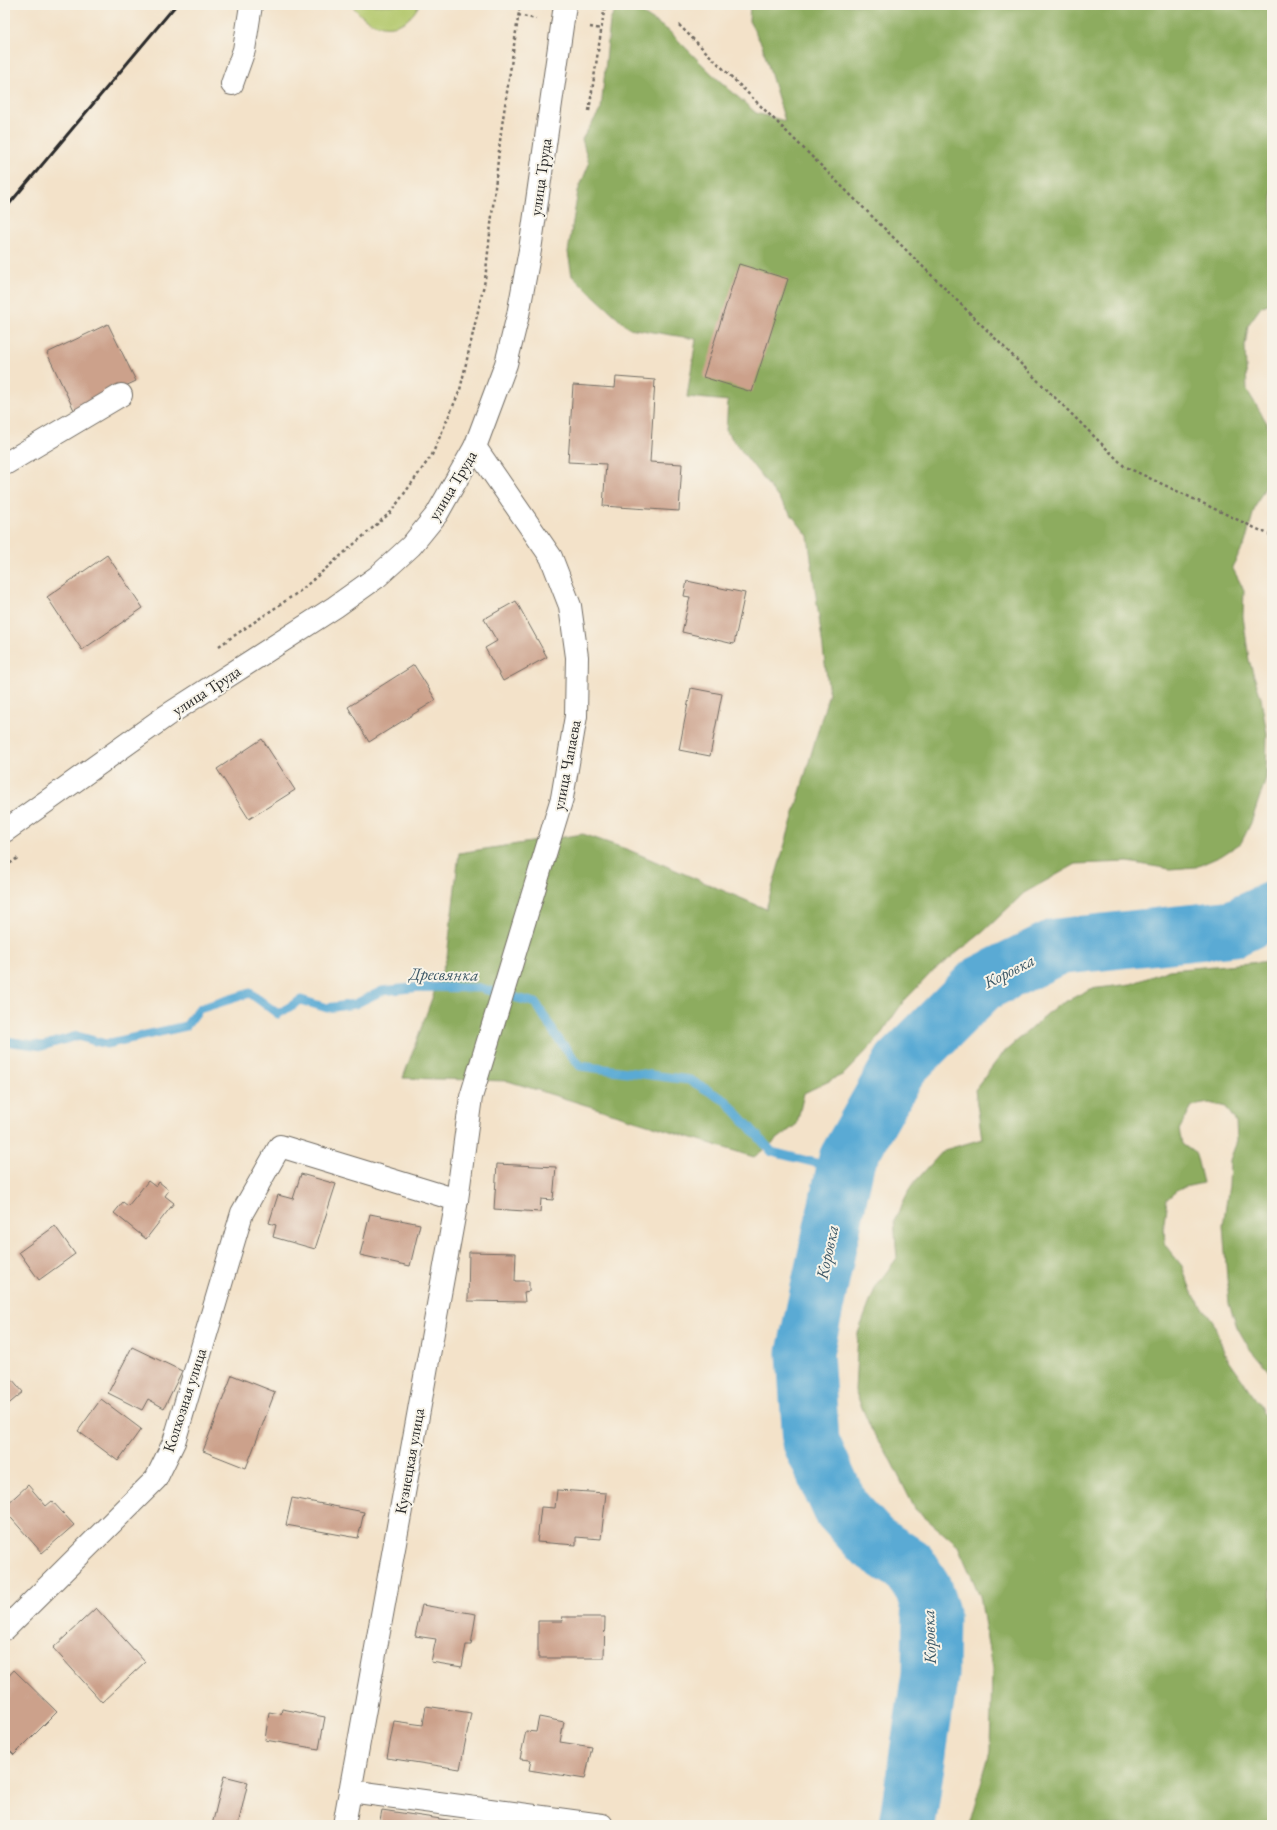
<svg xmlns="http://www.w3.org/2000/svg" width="1277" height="1830" font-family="'EB Garamond',serif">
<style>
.green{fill:#b2c76b;stroke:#6e794b}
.forest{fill:#8dac5f;stroke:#5c6c45}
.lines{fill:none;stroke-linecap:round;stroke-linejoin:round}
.stream{stroke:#5aaad4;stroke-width:9}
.river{stroke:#5aaad4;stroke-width:57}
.building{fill:#cca18b}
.minor-casing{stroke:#716b62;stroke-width:24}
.path{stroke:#716b62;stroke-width:2.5;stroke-dasharray:3 3;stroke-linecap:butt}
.minor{stroke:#fff;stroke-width:22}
.rail{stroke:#2b2b2b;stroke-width:3}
.labels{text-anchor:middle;stroke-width:4;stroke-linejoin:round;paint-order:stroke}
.street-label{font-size:16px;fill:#2b2b2b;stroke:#f7f3e8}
.water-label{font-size:17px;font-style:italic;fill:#3b5766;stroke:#f7f3e8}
</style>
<rect width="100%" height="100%" fill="#f7f3e8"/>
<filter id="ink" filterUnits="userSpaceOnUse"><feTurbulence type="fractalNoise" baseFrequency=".025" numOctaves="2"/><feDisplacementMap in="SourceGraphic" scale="8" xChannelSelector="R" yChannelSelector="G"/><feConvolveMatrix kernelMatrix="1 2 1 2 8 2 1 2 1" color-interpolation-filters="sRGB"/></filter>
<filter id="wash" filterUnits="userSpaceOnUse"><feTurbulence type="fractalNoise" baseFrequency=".012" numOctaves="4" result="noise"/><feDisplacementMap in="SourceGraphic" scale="16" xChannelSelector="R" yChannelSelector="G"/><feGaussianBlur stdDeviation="0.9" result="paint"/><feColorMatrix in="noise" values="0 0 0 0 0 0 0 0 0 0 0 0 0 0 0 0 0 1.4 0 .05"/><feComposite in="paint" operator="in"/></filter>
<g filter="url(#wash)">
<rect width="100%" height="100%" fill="#f3e2c9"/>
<path class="green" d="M 352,5 L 419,5 C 403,36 370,31 352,5 Z"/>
<g class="forest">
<path d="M 617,5 L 630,5 L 669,31 L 712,74 L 756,113 L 785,121 L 762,45 L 749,21 L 750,5 L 1272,5 L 1272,302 L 1261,307 L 1248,325 L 1245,346 L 1247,390 L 1267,423 L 1272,460 L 1267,483 L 1255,507 L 1245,543 L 1232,567 L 1244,590 L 1243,616 L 1249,660 L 1261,698 L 1267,734 L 1266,778 L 1251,823 L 1241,843 L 1221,856 L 1196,867 L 1170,869 L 1128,862 L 1076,864 L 1024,893 L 983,932 L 931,973 L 903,1002 L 877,1040 L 844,1074 L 804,1093 L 797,1124 L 754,1157 L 508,1081 L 403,1078 L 447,957 L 459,853 L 583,834 L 629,850 L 766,909 L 829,693 L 808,536 L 726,431 L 728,401 L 687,397 L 696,339 L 629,328 L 572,276 L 568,252 L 578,191 L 589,164 L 582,139 L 601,109 L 610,21 Z"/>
<path d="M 1272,961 L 1272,1375 L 1249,1348 L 1237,1327 L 1229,1304 L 1223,1226 L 1229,1185 L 1230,1160 L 1237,1141 L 1236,1122 L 1226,1107 L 1209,1103 L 1192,1106 L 1179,1130 L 1182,1144 L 1196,1154 L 1203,1183 L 1180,1188 L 1167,1199 L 1164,1223 L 1165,1245 L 1182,1266 L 1192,1293 L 1213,1322 L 1226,1357 L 1260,1405 L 1272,1435 L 1272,1825 L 969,1825 L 990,1752 L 992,1669 L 980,1596 L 958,1546 L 915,1509 L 891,1461 L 872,1431 L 855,1391 L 858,1333 L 876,1286 L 897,1258 L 894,1221 L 911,1186 L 944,1150 L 982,1139 L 975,1090 L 1001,1055 L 1055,1007 L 1090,989 L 1131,984 L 1169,970 Z"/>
</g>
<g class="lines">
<path class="stream" d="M 5,1041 L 42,1046 L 77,1036 L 106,1044 L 186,1026 L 199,1009 L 250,993 L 278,1014 L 301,1000 L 327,1008 L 355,1004 L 382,991 L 421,987 L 480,988 L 536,1003 L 556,1036 L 580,1066 L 690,1080 L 726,1101 L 772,1152 L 820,1164 L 847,1159"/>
<path class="river" d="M 907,1825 L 930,1674 L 931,1613 L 923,1588 L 909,1566 L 872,1542 L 841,1508 L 811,1442 L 805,1353 L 847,1159 L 901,1064 L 981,984 L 1056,947 L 1234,928 L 1272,910"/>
</g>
<g id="blocks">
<g class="building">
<path d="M 739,264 L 788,279 L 752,392 L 703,377 Z"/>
<path d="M 108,324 L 136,381 L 74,410 L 47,353 Z"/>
<path d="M 616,377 L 655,380 L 650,462 L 682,464 L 679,511 L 603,506 L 606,464 L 568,462 L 573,385 L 615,388 Z"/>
<path d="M 107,555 L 143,608 L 82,650 L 47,597 Z"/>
<path d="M 687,581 L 745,593 L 734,644 L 682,632 L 690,597 L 684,596 Z"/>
<path d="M 516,601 L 547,657 L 503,681 L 485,648 L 497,641 L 484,619 Z"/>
<path d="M 414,665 L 436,700 L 369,742 L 348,707 Z"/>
<path d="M 691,688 L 722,694 L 710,756 L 679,750 Z"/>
<path d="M 262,739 L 295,790 L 249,819 L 217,769 Z"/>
<path d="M 497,1164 L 556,1167 L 553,1200 L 541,1199 L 540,1212 L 494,1209 Z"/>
<path d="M 301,1174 L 336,1184 L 315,1249 L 273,1237 L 276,1225 L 269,1223 L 278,1195 L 293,1199 Z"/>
<path d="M 148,1181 L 156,1187 L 159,1182 L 169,1190 L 165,1196 L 174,1203 L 146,1239 L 114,1213 L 123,1202 L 128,1206 Z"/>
<path d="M 370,1214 L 420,1224 L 410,1266 L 360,1255 Z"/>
<path d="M 55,1226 L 75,1254 L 39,1280 L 19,1252 Z"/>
<path d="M 469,1252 L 516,1253 L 515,1281 L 529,1281 L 529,1291 L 524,1292 L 525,1302 L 468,1301 Z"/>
<path d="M 132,1347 L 182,1371 L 164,1408 L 148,1399 L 142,1410 L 108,1393 Z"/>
<path d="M 6,1372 L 23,1392 L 5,1407 L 5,1373 Z"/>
<path d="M 232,1375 L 275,1392 L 246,1468 L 203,1451 Z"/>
<path d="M 101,1399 L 141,1429 L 118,1461 L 78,1431 Z"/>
<path d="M 28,1485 L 46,1506 L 52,1501 L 74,1525 L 42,1553 L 5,1511 L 5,1506 Z"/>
<path d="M 557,1490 L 606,1493 L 601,1539 L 576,1537 L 576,1545 L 537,1542 L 541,1507 L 555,1508 Z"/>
<path d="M 292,1498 L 364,1512 L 358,1538 L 286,1525 Z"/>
<path d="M 422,1605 L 476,1614 L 471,1645 L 466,1645 L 462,1667 L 431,1662 L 436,1639 L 415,1636 Z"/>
<path d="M 96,1608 L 145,1662 L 102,1702 L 53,1648 Z"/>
<path d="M 562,1617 L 605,1617 L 604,1658 L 538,1658 L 538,1621 L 563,1621 Z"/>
<path d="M 14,1670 L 57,1712 L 14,1755 L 5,1746 L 5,1680 Z"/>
<path d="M 426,1706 L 471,1713 L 460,1769 L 387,1758 L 394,1721 L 423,1725 Z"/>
<path d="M 282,1709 L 325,1717 L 319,1749 L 265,1740 L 269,1712 L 281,1714 Z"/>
<path d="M 539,1717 L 564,1722 L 560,1742 L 592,1747 L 585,1779 L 529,1770 L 531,1760 L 520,1759 L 526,1731 L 536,1732 Z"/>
<path d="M 224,1776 L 248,1782 L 238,1825 L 212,1825 Z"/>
<path d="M 382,1810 L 460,1822 L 459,1825 L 379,1825 Z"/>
</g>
</g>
</g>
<g filter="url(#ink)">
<use href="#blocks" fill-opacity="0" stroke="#716b62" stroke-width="1"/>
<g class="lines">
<g class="minor-casing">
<g id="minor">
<path d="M 232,84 L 244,50 L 251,5"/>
<path d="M 5,464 L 121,395"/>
<path d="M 5,831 L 166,716 L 335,607 L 377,577 L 411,546 L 437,514 L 475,447 L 506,364 L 518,315 L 530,250 L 565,5"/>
<path d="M 5,1629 L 156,1479 L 174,1442 L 242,1213 L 280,1146 L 457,1200"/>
<path d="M 350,1791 L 602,1825"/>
<path d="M 344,1825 L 457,1200 L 471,1097 L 562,798 L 576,716 L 577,657 L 570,606 L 551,557 L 475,447"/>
</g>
</g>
<g class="path">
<path d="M 518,15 L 536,19"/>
<path d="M 679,25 L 1124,466 L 1272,536"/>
<path d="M 590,27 L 601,29"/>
<path d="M 589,111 L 605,5"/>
<path d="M 219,646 L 300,591 L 391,512 L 432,455 L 460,390 L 485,280 L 501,132 L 520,5"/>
<path d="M 5,867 L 19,857"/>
</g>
<use href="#minor" class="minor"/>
<path class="rail" d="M 5,209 L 176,5"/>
</g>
</g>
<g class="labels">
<g class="street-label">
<text transform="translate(540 177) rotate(-82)" y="6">улица Труда</text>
<text transform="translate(452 485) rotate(-59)" y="6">улица Труда</text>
<text transform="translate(206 690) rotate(-33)" y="6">улица Труда</text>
<text transform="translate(566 765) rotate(-79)" y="6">улица Чапаева</text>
<text transform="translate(184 1400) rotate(-72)" y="6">Колхозная улица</text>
<text transform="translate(409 1461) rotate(-80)" y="6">Кузнецкая улица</text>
</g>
<g class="water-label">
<text transform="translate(1009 971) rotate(-27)" y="6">Коровка</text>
<text transform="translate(444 974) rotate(1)" y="6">Дресвянка</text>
<text transform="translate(827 1252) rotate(-78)" y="6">Коровка</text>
<text transform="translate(929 1637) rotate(-92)" y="6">Коровка</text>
</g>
</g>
<rect width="1277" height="1830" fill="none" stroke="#f7f3e8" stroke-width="20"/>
</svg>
